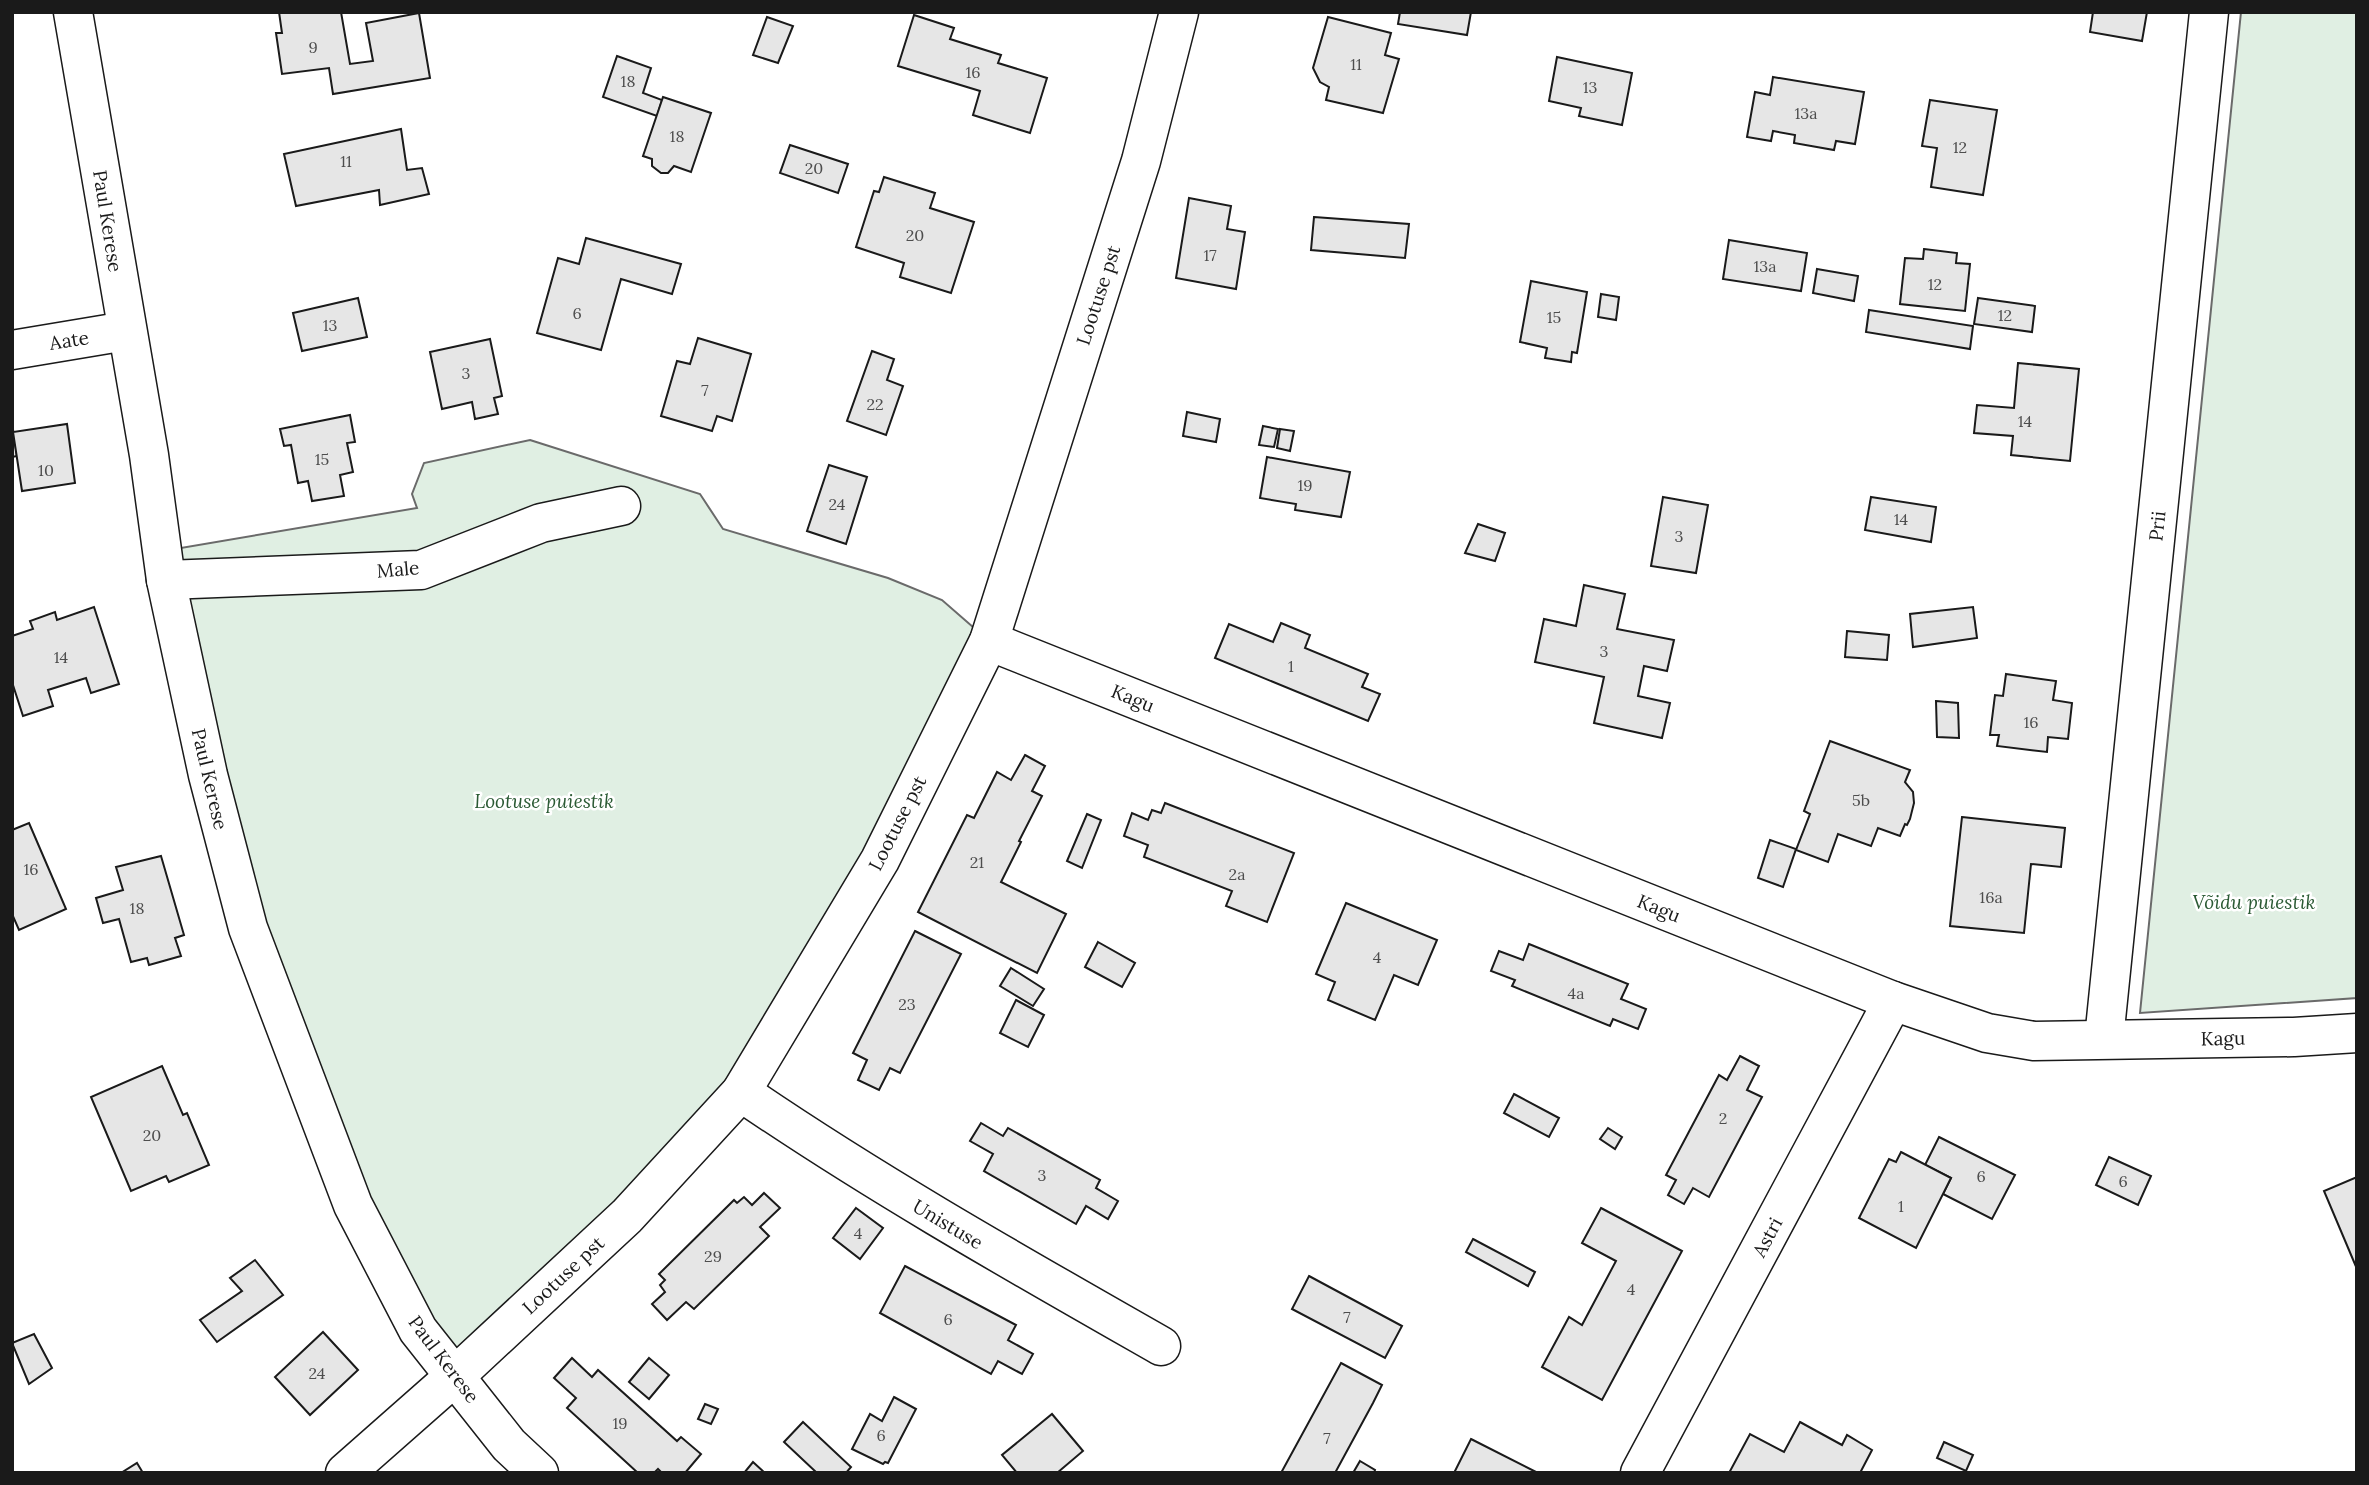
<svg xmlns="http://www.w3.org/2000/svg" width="2369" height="1485" font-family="Lora,serif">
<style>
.green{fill:#e0efe3;stroke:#6a6a6a;stroke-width:2}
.building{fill:#e6e6e6;stroke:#1a1a1a;stroke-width:2}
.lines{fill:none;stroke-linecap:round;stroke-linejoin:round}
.minor-casing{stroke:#1a1a1a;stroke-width:41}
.minor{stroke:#fff;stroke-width:38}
.labels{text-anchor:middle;stroke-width:5;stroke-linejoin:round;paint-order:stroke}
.number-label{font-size:16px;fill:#4d4d4d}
.street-label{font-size:19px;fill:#1a1a1a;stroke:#fff}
.park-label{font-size:19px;font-style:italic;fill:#2b5a34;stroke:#fff}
</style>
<rect width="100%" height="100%" fill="#fff"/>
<g class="green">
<path d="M 2241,12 L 2357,12 L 2357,998 L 2140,1013 Z"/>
<path d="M 530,440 L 700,494 L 723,529 L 888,578 L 942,600 L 989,641 L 741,1092 L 455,1376 L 418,1330 L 248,928 L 163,551 L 417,508 L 412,494 L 424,463 Z"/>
</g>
<g class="building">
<path d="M 279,12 L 341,12 L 350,64 L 373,61 L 366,23 L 419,13 L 430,78 L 333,94 L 329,68 L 282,74 L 276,33 L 282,33 Z"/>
<path d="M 1400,12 L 1471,12 L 1467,35 L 1398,24 Z"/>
<path d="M 2093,12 L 2147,12 L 2142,41 L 2090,32 Z"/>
<path d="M 914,15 L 954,28 L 950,39 L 1001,55 L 998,63 L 1047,78 L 1030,133 L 973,115 L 980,91 L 898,66 Z"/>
<path d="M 767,17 L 793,26 L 778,63 L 753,55 Z"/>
<path d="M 1328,17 L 1391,33 L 1385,55 L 1399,59 L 1383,113 L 1326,100 L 1329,87 L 1320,82 L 1313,68 Z"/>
<path d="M 617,56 L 651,68 L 643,93 L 662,100 L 657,116 L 603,97 Z"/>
<path d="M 1557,57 L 1632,73 L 1622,125 L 1579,116 L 1581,108 L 1549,101 Z"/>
<path d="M 1773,77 L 1864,92 L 1855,144 L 1836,141 L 1834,150 L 1794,143 L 1795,135 L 1773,131 L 1771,141 L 1747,137 L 1755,92 L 1770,95 Z"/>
<path d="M 663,97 L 711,113 L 691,172 L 674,166 L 668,173 L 661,173 L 652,166 L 652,159 L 643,156 Z"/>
<path d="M 1930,100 L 1997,110 L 1983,195 L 1931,187 L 1937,148 L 1922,146 Z"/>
<path d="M 401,129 L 407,170 L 422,168 L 429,194 L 380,205 L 379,190 L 296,206 L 284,154 Z"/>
<path d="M 790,145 L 848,164 L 838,193 L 780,173 Z"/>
<path d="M 884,177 L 935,193 L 930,208 L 974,222 L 951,293 L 900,277 L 904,263 L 856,247 L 874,191 L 879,192 Z"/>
<path d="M 1189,198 L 1231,206 L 1227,229 L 1245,232 L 1236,289 L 1176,278 Z"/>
<path d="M 1314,217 L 1409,224 L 1405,258 L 1311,250 Z"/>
<path d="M 586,238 L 681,264 L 672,294 L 621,279 L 601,350 L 537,333 L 558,258 L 579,264 Z"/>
<path d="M 1729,240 L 1807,253 L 1801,291 L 1723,279 Z"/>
<path d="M 1924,249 L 1957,253 L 1956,263 L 1970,264 L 1965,311 L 1900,304 L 1905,258 L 1923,259 Z"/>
<path d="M 1817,269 L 1858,276 L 1854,301 L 1813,293 Z"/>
<path d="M 1531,281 L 1587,292 L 1577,353 L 1572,352 L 1571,362 L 1545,358 L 1547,348 L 1520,342 Z"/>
<path d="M 1601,294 L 1619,297 L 1616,320 L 1598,317 Z"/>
<path d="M 358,298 L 367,337 L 302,351 L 293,313 Z"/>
<path d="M 1978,298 L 2035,306 L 2032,332 L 1974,324 Z"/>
<path d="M 1869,310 L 1973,326 L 1970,349 L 1866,332 Z"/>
<path d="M 698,338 L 751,354 L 732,421 L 717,416 L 712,431 L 661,416 L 677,361 L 690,364 Z"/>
<path d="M 490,339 L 502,396 L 494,398 L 498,414 L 475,419 L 472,402 L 442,409 L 430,352 Z"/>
<path d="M 872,351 L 894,359 L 887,380 L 903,386 L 886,435 L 847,421 Z"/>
<path d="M 2018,363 L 2079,369 L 2070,461 L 2011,455 L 2013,436 L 1974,433 L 1977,405 L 2014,408 Z"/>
<path d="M 1187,412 L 1220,419 L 1216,442 L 1183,436 Z"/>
<path d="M 350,415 L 355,442 L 347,443 L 353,472 L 340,475 L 344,496 L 312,501 L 308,481 L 298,483 L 291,445 L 284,446 L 280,429 Z"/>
<path d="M 12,423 L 17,456 L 12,457 Z"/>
<path d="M 67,424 L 75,483 L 22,491 L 13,432 Z"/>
<path d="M 1263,426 L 1278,429 L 1274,447 L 1259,445 Z"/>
<path d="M 1280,429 L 1294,431 L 1290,451 L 1277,448 Z"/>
<path d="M 1267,457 L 1350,472 L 1341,517 L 1295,510 L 1296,504 L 1260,498 Z"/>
<path d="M 829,465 L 867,477 L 846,544 L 807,531 Z"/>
<path d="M 1663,497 L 1708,505 L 1696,573 L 1651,566 Z"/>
<path d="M 1871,497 L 1936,507 L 1931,542 L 1865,530 Z"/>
<path d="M 1478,524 L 1505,533 L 1495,561 L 1465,553 Z"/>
<path d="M 1584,585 L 1625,594 L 1617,629 L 1674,640 L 1667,671 L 1644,666 L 1638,696 L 1670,703 L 1662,738 L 1594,723 L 1604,677 L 1535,662 L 1544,619 L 1576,626 Z"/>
<path d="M 94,607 L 119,684 L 91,693 L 86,678 L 48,690 L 53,706 L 23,716 L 12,682 L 12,636 L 33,629 L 30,621 L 55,612 L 57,620 Z"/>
<path d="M 1973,607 L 1977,638 L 1913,647 L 1910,614 Z"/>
<path d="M 1281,623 L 1310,635 L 1305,648 L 1368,674 L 1362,687 L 1380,694 L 1368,721 L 1215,658 L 1229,624 L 1273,642 Z"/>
<path d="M 1847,631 L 1889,635 L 1887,660 L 1845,657 Z"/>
<path d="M 2006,674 L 2056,681 L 2053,700 L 2072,703 L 2068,739 L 2048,737 L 2047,752 L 1997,746 L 1999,735 L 1990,735 L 1995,695 L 2003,696 Z"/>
<path d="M 1936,701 L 1958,703 L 1959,738 L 1937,737 Z"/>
<path d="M 1830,741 L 1910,770 L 1905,782 L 1913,792 L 1914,803 L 1910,819 L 1907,825 L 1905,824 L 1900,836 L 1878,828 L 1871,846 L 1838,834 L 1828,862 L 1796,850 L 1810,814 L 1804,811 Z"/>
<path d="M 1025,755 L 1045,766 L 1032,791 L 1042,796 L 1019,841 L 1021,842 L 1001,882 L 1066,914 L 1037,973 L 918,912 L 967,815 L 974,818 L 997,772 L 1011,780 Z"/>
<path d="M 1165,803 L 1294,853 L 1267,922 L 1226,906 L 1232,891 L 1144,857 L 1148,845 L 1124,836 L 1132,813 L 1148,820 L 1152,810 L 1161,813 Z"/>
<path d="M 1087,814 L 1101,820 L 1082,868 L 1067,861 Z"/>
<path d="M 1962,817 L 2065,828 L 2061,867 L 2031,864 L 2024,933 L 1950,926 Z"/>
<path d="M 29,823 L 66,909 L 19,930 L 12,914 L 12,830 Z"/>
<path d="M 1770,840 L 1796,849 L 1783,887 L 1758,878 Z"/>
<path d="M 161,856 L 184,935 L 175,938 L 181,956 L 149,965 L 147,958 L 131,962 L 119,919 L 103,923 L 96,898 L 123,890 L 116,867 Z"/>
<path d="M 1346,903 L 1437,940 L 1418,985 L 1394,975 L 1375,1020 L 1328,1000 L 1335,982 L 1316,974 Z"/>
<path d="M 915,931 L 961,954 L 900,1073 L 890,1068 L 879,1090 L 858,1080 L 867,1060 L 853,1053 Z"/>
<path d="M 1098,942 L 1135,963 L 1122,987 L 1085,967 Z"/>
<path d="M 1529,944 L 1628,984 L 1621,999 L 1646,1009 L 1638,1029 L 1613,1019 L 1610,1026 L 1512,986 L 1515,980 L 1491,971 L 1499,951 L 1523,960 Z"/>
<path d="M 1011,968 L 1044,989 L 1033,1006 L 1000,986 Z"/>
<path d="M 1016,1000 L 1044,1015 L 1028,1047 L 1000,1033 Z"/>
<path d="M 1740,1056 L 1759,1066 L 1747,1090 L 1762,1097 L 1709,1197 L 1693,1188 L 1684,1204 L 1668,1195 L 1676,1180 L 1666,1175 L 1719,1075 L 1727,1080 Z"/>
<path d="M 162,1066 L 183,1115 L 187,1113 L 209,1165 L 169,1182 L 166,1176 L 131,1191 L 91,1097 Z"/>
<path d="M 1514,1094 L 1559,1118 L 1549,1137 L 1504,1113 Z"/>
<path d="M 981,1123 L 1003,1136 L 1008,1128 L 1100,1180 L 1096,1188 L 1118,1201 L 1108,1219 L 1086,1206 L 1076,1224 L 984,1171 L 993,1154 L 970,1141 Z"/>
<path d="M 1608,1128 L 1622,1137 L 1615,1149 L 1600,1139 Z"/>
<path d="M 1939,1137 L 2015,1175 L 1992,1219 L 1943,1194 L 1951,1178 L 1925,1165 Z"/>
<path d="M 1901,1152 L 1951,1178 L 1916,1248 L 1859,1218 L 1889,1159 L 1896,1162 Z"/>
<path d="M 2109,1157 L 2151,1176 L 2138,1205 L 2096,1185 Z"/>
<path d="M 2357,1177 L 2357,1269 L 2324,1191 Z"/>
<path d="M 764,1193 L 780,1208 L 760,1227 L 769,1236 L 694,1309 L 686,1302 L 667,1320 L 652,1304 L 665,1292 L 660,1285 L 665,1280 L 659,1274 L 734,1200 L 737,1203 L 744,1197 L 752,1205 Z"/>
<path d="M 856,1208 L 883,1228 L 860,1259 L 833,1238 Z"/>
<path d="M 1601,1208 L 1682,1251 L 1602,1400 L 1542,1367 L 1569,1317 L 1582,1325 L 1616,1261 L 1582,1243 Z"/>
<path d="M 1473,1239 L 1535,1272 L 1528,1286 L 1466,1252 Z"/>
<path d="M 255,1260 L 283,1295 L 217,1342 L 200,1320 L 242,1291 L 230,1278 Z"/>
<path d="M 905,1266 L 1016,1325 L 1008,1340 L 1033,1354 L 1022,1374 L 998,1361 L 991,1374 L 880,1313 Z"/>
<path d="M 1309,1276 L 1402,1326 L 1385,1358 L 1292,1309 Z"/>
<path d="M 323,1332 L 358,1370 L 310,1415 L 275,1377 Z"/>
<path d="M 34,1334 L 52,1368 L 29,1384 L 12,1343 Z"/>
<path d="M 572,1358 L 592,1377 L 598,1370 L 677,1441 L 681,1437 L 701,1454 L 685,1473 L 662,1473 L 658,1469 L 654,1473 L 638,1473 L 567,1408 L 576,1398 L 554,1378 Z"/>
<path d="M 649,1358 L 669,1375 L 649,1399 L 629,1382 Z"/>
<path d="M 1341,1363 L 1382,1385 L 1373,1403 L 1335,1473 L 1281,1473 Z"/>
<path d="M 894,1397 L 916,1409 L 888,1463 L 885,1462 L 883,1464 L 852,1449 L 870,1414 L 882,1421 Z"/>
<path d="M 705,1404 L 718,1409 L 711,1424 L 698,1419 Z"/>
<path d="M 1052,1414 L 1083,1451 L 1057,1473 L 1017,1473 L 1002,1455 Z"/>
<path d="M 803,1422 L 851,1467 L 846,1473 L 817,1473 L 784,1442 Z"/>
<path d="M 1800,1422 L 1842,1445 L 1847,1435 L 1872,1450 L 1860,1473 L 1729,1473 L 1750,1434 L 1784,1452 Z"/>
<path d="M 1471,1439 L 1538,1473 L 1454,1473 Z"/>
<path d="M 1944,1442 L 1973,1455 L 1966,1471 L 1937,1458 Z"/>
<path d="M 1360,1461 L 1375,1470 L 1374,1473 L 1353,1473 Z"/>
<path d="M 753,1462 L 765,1473 L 744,1473 Z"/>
<path d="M 137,1463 L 143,1473 L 121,1473 Z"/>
</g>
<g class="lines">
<g class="minor-casing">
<g id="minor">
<path d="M 73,12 L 149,455 L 166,580 L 208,775 L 248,928 L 353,1205 L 418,1330 L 509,1445 L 539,1473"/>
<path d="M 12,350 L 126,331"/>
<path d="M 166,580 L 421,570 L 541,523 L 621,506"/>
<path d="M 989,641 L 1893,1001 L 1987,1033 L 2034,1041 L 2294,1037 L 2357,1033"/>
<path d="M 2104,1039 L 2209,12"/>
<path d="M 741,1092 C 877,1185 1019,1265 1161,1346"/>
<path d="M 345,1473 L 455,1376 L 627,1216 L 741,1092 L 880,860 L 989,641 L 1141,161 L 1179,12"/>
<path d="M 1640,1473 L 1893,1001"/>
</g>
</g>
<use href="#minor" class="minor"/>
</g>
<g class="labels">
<g class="number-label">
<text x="313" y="53">9</text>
<text x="1356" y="70">11</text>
<text x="973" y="78">16</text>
<text x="628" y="87">18</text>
<text x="1590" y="93">13</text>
<text x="1806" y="119">13a</text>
<text x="677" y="142">18</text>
<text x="1960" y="153">12</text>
<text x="346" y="167">11</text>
<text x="814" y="174">20</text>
<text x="915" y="241">20</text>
<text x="1210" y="261">17</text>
<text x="1765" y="272">13a</text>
<text x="1935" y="290">12</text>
<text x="577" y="319">6</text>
<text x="2005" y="321">12</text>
<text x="1554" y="323">15</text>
<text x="330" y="331">13</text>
<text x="466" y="379">3</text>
<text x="705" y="396">7</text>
<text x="875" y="410">22</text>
<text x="2025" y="427">14</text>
<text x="322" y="465">15</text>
<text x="46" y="476">10</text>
<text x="1305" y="491">19</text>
<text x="837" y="510">24</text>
<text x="1901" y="525">14</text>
<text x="1679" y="542">3</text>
<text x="1604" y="657">3</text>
<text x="61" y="663">14</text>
<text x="1291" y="672">1</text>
<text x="2031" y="728">16</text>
<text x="1861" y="806">5b</text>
<text x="977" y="868">21</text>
<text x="31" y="875">16</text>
<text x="1237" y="880">2a</text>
<text x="1991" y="903">16a</text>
<text x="137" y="914">18</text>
<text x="1377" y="963">4</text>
<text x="1576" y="999">4a</text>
<text x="907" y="1010">23</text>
<text x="1723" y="1124">2</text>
<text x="152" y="1141">20</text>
<text x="1042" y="1181">3</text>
<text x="1981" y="1182">6</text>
<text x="2123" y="1187">6</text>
<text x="1901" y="1212">1</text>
<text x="858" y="1239">4</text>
<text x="713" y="1262">29</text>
<text x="1631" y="1295">4</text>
<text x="1347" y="1323">7</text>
<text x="948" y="1325">6</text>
<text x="317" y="1379">24</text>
<text x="620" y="1429">19</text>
<text x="881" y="1441">6</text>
<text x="1327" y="1444">7</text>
</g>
<g class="street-label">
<text transform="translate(108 221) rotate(81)" y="7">Paul Kerese</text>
<text transform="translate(1098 295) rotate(-72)" y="7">Lootuse pst</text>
<text transform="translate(69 340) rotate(-9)" y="7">Aate</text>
<text transform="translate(2157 526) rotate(-84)" y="7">Prii</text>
<text transform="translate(398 569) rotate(-5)" y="7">Male</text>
<text transform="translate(1133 698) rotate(22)" y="7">Kagu</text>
<text transform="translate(210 779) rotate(77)" y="7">Paul Kerese</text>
<text transform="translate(897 823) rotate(-63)" y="7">Lootuse pst</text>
<text transform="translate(1659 908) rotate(22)" y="7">Kagu</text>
<text transform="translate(2223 1038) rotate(-1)" y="7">Kagu</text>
<text transform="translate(948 1224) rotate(31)" y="7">Unistuse</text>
<text transform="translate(1767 1237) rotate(-62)" y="7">Astri</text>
<text transform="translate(563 1275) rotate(-43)" y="7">Lootuse pst</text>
<text transform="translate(444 1359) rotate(53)" y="7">Paul Kerese</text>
</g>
<g class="park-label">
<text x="544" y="808">Lootuse puiestik</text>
<text x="2254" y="909">Võidu puiestik</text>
</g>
</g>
<rect width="2369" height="1485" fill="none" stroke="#1a1a1a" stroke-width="28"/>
</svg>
